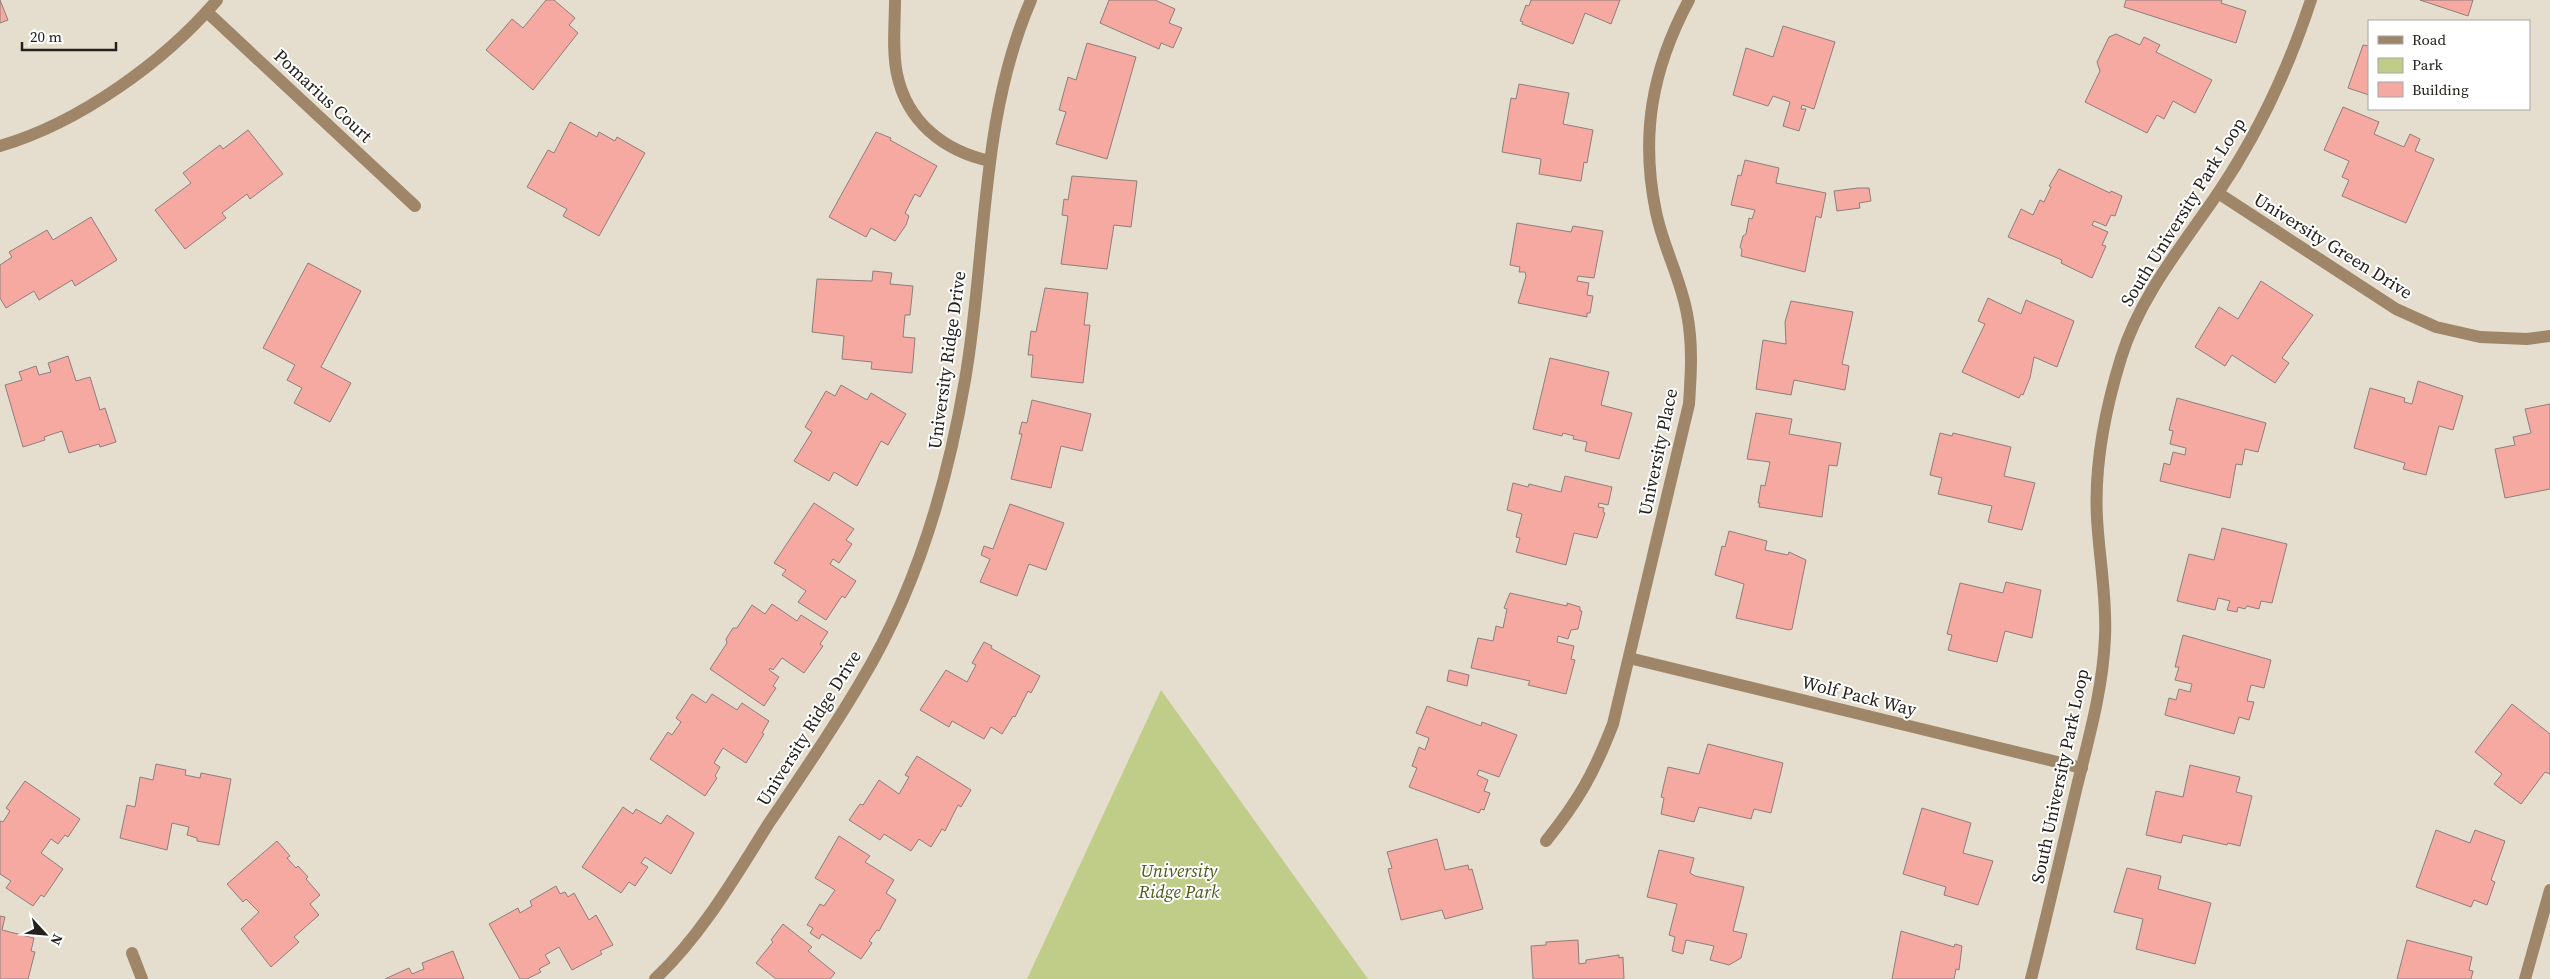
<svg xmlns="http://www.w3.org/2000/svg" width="2550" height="979" font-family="'Source Serif 4',serif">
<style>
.green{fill:#c0cd89}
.building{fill:#f5a9a1;stroke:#8f7e7c}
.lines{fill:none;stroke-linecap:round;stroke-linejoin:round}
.minor{stroke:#9f8668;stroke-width:12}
.labels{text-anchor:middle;stroke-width:4;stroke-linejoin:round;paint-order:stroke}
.street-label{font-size:18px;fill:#24211c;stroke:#fff}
.park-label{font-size:18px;font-style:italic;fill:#4f5818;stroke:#fff}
</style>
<rect width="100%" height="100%" fill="#e5decf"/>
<path class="green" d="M 1161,690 L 1368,979 L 1027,979 Z"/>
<g class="building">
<path d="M 0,0 L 8,20 L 0,23 Z"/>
<path d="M 546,0 L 554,0 L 575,18 L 569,25 L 578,33 L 533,90 L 486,50 L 512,19 L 523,28 Z"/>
<path d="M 1109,0 L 1155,0 L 1175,9 L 1169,23 L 1182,28 L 1173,48 L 1161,43 L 1159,49 L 1100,23 Z"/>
<path d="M 1531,0 L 1620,0 L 1611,24 L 1585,13 L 1573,44 L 1522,24 L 1523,22 L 1520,21 L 1526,5 L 1529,6 Z"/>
<path d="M 2126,0 L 2222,0 L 2221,3 L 2246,11 L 2236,43 L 2124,7 Z"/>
<path d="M 2420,0 L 2473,0 L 2468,16 Z"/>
<path d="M 1783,26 L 1835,42 L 1814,109 L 1802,105 L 1801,109 L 1806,109 L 1799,131 L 1783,126 L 1790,102 L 1773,96 L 1768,106 L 1733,95 L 1746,48 L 1773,57 Z"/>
<path d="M 2116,34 L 2140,45 L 2144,37 L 2160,45 L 2156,52 L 2212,80 L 2195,113 L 2173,101 L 2164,119 L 2157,115 L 2147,133 L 2085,102 L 2100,71 L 2097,62 L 2109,37 Z"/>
<path d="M 1087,43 L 1136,57 L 1107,159 L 1056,144 L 1066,112 L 1059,110 L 1068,77 L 1076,80 Z"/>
<path d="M 2363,45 L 2369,46 L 2369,95 L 2348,88 Z"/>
<path d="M 1519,84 L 1569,93 L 1563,124 L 1593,130 L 1587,163 L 1584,162 L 1581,181 L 1539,174 L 1541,159 L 1502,152 L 1511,98 L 1516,99 Z"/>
<path d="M 2343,107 L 2379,122 L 2374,134 L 2404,147 L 2410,134 L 2420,139 L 2415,151 L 2434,159 L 2406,223 L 2342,196 L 2349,180 L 2342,177 L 2349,161 L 2324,150 Z"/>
<path d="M 570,122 L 597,137 L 599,132 L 615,141 L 617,137 L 645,153 L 599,236 L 563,216 L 567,209 L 527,187 L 548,150 L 554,153 Z"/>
<path d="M 248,130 L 283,174 L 250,199 L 247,194 L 222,213 L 226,218 L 185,249 L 155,210 L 191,183 L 183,173 L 220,145 L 223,149 Z"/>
<path d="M 876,132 L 891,138 L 890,140 L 937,166 L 920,197 L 915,194 L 905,213 L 909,216 L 906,225 L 895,241 L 871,228 L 866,237 L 829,217 Z"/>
<path d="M 1745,160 L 1779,168 L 1776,183 L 1826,193 L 1821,218 L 1816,216 L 1805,272 L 1741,256 L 1742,250 L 1740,247 L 1743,236 L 1746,234 L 1749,218 L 1752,219 L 1755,210 L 1731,205 L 1738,175 L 1741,176 Z"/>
<path d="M 2059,169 L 2110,193 L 2111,191 L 2122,196 L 2115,216 L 2111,215 L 2106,226 L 2094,221 L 2092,225 L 2108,232 L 2102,245 L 2106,246 L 2092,278 L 2061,263 L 2062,260 L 2008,237 L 2021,209 L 2033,215 L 2040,200 L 2044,202 L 2051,187 L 2049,186 Z"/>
<path d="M 1072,176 L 1137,181 L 1131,227 L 1114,225 L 1107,269 L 1061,264 L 1068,216 L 1062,215 L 1064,199 L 1068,200 Z"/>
<path d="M 1858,188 L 1869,188 L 1871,201 L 1859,203 L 1860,208 L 1837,211 L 1834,191 Z"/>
<path d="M 91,217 L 117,260 L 75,286 L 72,280 L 39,300 L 34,291 L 6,308 L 0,298 L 0,265 L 12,257 L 9,252 L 47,230 L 53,240 Z"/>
<path d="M 1517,223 L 1571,232 L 1573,226 L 1603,231 L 1594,278 L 1578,276 L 1577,281 L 1589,283 L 1587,295 L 1593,296 L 1590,313 L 1587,313 L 1587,317 L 1518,303 L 1526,276 L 1525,272 L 1519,272 L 1520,267 L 1510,265 Z"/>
<path d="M 308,263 L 361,291 L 321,367 L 351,383 L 330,422 L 294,403 L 302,388 L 287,380 L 295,365 L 263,348 Z"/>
<path d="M 873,271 L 892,273 L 890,284 L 913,286 L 910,315 L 905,315 L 903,337 L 915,338 L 912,373 L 871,369 L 872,362 L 842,359 L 844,336 L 812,332 L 817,279 L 872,281 Z"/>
<path d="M 2261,281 L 2313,315 L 2282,358 L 2289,363 L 2275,383 L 2232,355 L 2225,366 L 2195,347 L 2219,307 L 2238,319 Z"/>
<path d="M 1045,288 L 1088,293 L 1084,325 L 1090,325 L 1083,383 L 1031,377 L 1033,355 L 1028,355 L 1031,331 L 1036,332 Z"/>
<path d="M 1988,298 L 2021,314 L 2026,300 L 2074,321 L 2057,367 L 2034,357 L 2030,378 L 2023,395 L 2021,394 L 2019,398 L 1962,372 L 1985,324 L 1978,321 Z"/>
<path d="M 1791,301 L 1853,312 L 1842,364 L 1849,366 L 1845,390 L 1794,380 L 1791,395 L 1756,389 L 1763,340 L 1786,344 L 1785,322 Z"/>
<path d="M 68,356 L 76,381 L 90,377 L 100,410 L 105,408 L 116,442 L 100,447 L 99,444 L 69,453 L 62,431 L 44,437 L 45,440 L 23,447 L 5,385 L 22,380 L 19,372 L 36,366 L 39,375 L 51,372 L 48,363 Z"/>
<path d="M 1550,358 L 1609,372 L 1601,405 L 1632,413 L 1619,459 L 1585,451 L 1587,442 L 1573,439 L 1574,436 L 1563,433 L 1562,436 L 1533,429 Z"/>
<path d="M 2418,381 L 2463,396 L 2453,430 L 2439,426 L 2426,475 L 2403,469 L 2405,463 L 2354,448 L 2370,388 L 2405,398 L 2404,402 L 2412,404 Z"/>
<path d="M 841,385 L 867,400 L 871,393 L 906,414 L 888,445 L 881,441 L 857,486 L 834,472 L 829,481 L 794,461 L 812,432 L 805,427 L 826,391 L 835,396 Z"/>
<path d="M 2177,398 L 2266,423 L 2258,452 L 2245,449 L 2242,465 L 2236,464 L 2230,498 L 2160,481 L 2164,463 L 2170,465 L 2173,452 L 2185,455 L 2186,448 L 2170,444 L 2173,431 L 2169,430 Z"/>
<path d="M 1032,400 L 1091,414 L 1082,451 L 1061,446 L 1051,488 L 1011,479 L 1022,434 L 1019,434 L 1022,422 L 1027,423 Z"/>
<path d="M 2550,404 L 2550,489 L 2505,498 L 2495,449 L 2515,445 L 2513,437 L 2531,433 L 2525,409 Z"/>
<path d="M 1756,413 L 1792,419 L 1789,434 L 1841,443 L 1837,466 L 1829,465 L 1822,517 L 1759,507 L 1760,503 L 1758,503 L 1761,485 L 1765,486 L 1770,462 L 1747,459 Z"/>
<path d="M 1940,433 L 1952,436 L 1953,433 L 2011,447 L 2004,476 L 2035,483 L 2022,530 L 1988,522 L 1992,506 L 1938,494 L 1942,478 L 1930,475 Z"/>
<path d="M 1565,476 L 1612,487 L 1608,505 L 1599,503 L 1598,507 L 1604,508 L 1603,512 L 1605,513 L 1597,538 L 1574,533 L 1566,565 L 1516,552 L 1520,538 L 1516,537 L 1522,514 L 1507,510 L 1513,483 L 1528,487 L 1529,484 L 1561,492 Z"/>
<path d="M 814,503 L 854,529 L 846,540 L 852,544 L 839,563 L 833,559 L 830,564 L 856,581 L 845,598 L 842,596 L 826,620 L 798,602 L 806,591 L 782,575 L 786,570 L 774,563 Z"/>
<path d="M 1010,504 L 1064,523 L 1046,570 L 1029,564 L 1017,596 L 980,582 L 990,559 L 981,555 L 984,546 L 993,549 Z"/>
<path d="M 2222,528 L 2287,544 L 2272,603 L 2261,601 L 2259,609 L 2247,606 L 2245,609 L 2238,607 L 2237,612 L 2227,610 L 2230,601 L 2218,598 L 2215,610 L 2177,601 L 2189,554 L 2214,560 Z"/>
<path d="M 1729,531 L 1767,541 L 1765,550 L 1788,555 L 1789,552 L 1806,560 L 1792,629 L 1789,630 L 1736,618 L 1744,584 L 1715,575 L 1722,546 L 1725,547 Z"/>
<path d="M 2006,582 L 2041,590 L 2032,638 L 2005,631 L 1997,662 L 1948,650 L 1952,635 L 1947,634 L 1960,583 L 2003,593 Z"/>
<path d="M 1510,593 L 1567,606 L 1567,603 L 1580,607 L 1580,611 L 1582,611 L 1578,629 L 1571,630 L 1568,639 L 1558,636 L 1557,642 L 1574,646 L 1571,659 L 1575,660 L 1566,694 L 1528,685 L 1530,681 L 1471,668 L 1478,638 L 1493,641 L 1496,626 L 1503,628 L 1507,609 L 1504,608 Z"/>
<path d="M 772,604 L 797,621 L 801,615 L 828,632 L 820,644 L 823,646 L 804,673 L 782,658 L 773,670 L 770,668 L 769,670 L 779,677 L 773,686 L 776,688 L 764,706 L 710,669 L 727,643 L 726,639 L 733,628 L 737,628 L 752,605 L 765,614 Z"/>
<path d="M 2183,635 L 2271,660 L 2264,688 L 2251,685 L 2247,701 L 2254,702 L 2249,720 L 2239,717 L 2234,734 L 2165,715 L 2169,698 L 2176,700 L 2179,689 L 2190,692 L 2192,684 L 2175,680 L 2179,667 L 2175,667 Z"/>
<path d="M 984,642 L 992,646 L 991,648 L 1040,676 L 1031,693 L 1028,691 L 1015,717 L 1013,716 L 1002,734 L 991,727 L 984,739 L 952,721 L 949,727 L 920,710 L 946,670 L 967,682 L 976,665 L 972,663 Z"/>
<path d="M 1449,670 L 1469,675 L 1467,686 L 1447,681 Z"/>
<path d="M 692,694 L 706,703 L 712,694 L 737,710 L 742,703 L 769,721 L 762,733 L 764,734 L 746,763 L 723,748 L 714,763 L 720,767 L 715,776 L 717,778 L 705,796 L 650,759 L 668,732 L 672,735 L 681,722 L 676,718 Z"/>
<path d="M 2512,704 L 2550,734 L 2550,774 L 2545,772 L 2521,804 L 2494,784 L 2502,774 L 2475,752 Z"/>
<path d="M 1427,706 L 1481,726 L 1482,722 L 1517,735 L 1499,777 L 1479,770 L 1477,775 L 1488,780 L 1484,791 L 1490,793 L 1484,810 L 1481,809 L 1479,813 L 1409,787 L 1417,768 L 1412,766 L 1419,747 L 1425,750 L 1429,738 L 1416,733 Z"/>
<path d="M 1708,744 L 1783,763 L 1771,813 L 1754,809 L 1751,819 L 1699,807 L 1694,822 L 1661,814 L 1664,798 L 1661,797 L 1668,767 L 1699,774 Z"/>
<path d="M 917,756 L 971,790 L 961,807 L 958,805 L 945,831 L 942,829 L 931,847 L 919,839 L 911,851 L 884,834 L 880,840 L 849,820 L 860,804 L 863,805 L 879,780 L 899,794 L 909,777 L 905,775 Z"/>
<path d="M 156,764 L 186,770 L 185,775 L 200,778 L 201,773 L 231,779 L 219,845 L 197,841 L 197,838 L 187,835 L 189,827 L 172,823 L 167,850 L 120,838 L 127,805 L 135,807 L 140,777 L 153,780 Z"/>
<path d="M 2190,765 L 2240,777 L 2236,792 L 2252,796 L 2240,846 L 2228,843 L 2227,845 L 2183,835 L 2181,843 L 2146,835 L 2156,791 L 2183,797 Z"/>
<path d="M 25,781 L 80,819 L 68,837 L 65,835 L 58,844 L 51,839 L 41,853 L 63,869 L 44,897 L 41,895 L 33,906 L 6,888 L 11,881 L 0,874 L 0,821 L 3,822 L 10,811 L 6,808 Z"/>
<path d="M 623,807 L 633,814 L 636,809 L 661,824 L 667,815 L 694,833 L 671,874 L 645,857 L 641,863 L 648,867 L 635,886 L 629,882 L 621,893 L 582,867 Z"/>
<path d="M 1922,808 L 1971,823 L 1963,853 L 1993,861 L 1978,905 L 1944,895 L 1946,887 L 1903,874 Z"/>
<path d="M 2436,830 L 2470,843 L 2475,830 L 2505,841 L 2491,880 L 2495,882 L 2487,905 L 2474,900 L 2471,907 L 2416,887 Z"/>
<path d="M 839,836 L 870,856 L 865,862 L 894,880 L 886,893 L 896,900 L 879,931 L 877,930 L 869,941 L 872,943 L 861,959 L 822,934 L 819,939 L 810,933 L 813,928 L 807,925 L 820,904 L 824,906 L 835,890 L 815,878 Z"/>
<path d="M 1437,839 L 1445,870 L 1468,865 L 1469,870 L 1472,869 L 1483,909 L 1445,919 L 1442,910 L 1401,920 L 1388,869 L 1392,868 L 1387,852 Z"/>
<path d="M 277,841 L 290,856 L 287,858 L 296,868 L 298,866 L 308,877 L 306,879 L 320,895 L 310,904 L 319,915 L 294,937 L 299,942 L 271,967 L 241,929 L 259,912 L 246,899 L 243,902 L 227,884 Z"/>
<path d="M 1659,850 L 1694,858 L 1690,873 L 1695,876 L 1744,887 L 1733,931 L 1747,934 L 1741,958 L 1729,965 L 1710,960 L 1714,946 L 1686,940 L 1683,954 L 1672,951 L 1675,937 L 1669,935 L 1677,904 L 1647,897 Z"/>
<path d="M 2127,868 L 2161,876 L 2158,889 L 2211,903 L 2195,964 L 2136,949 L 2143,919 L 2114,912 Z"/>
<path d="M 556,886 L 560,894 L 565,892 L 568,897 L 574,893 L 589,920 L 596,915 L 613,945 L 600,951 L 602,954 L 572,970 L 559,947 L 545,955 L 550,963 L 539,969 L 541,972 L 527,979 L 520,979 L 489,924 L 518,908 L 520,913 L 532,906 L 530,901 Z"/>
<path d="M 0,916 L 5,917 L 2,930 L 34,938 L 31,951 L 35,952 L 28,979 L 0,979 Z"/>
<path d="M 783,924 L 812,947 L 808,951 L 835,973 L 830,979 L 776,979 L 756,963 L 773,942 L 771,940 Z"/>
<path d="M 1901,931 L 1954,947 L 1955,944 L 1962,946 L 1959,970 L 1956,969 L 1954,979 L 1892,979 Z"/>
<path d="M 1578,940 L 1579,964 L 1586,963 L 1586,960 L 1619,955 L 1619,958 L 1623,957 L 1624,979 L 1533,979 L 1531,946 L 1546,945 L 1546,942 Z"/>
<path d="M 2407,940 L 2472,957 L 2469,970 L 2473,971 L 2471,979 L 2397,979 Z"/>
<path d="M 453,951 L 464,979 L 385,979 L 409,968 L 412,974 L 424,969 L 422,963 Z"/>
</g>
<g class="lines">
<g class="minor">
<path d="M 895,0 C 895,23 892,51 897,74 C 907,122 944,151 990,161"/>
<path d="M 207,12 L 415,206"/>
<path d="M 0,146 C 79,123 164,62 217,0"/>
<path d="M 2218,193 L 2396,309 L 2436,327 L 2480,337 L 2527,339 L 2550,336"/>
<path d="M 1629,658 L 2082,768"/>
<path d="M 1546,841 C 1579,800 1594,773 1613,724 L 1689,404 C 1691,374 1693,344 1687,314 C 1681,279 1663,247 1656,212 C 1640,135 1652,69 1689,0"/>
<path d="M 132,953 L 142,979"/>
<path d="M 655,979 C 702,935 735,877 769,823 C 800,777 832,731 860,683 C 916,591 947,486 965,380 C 987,254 979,120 1031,0"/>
<path d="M 2031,979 C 2047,915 2062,850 2077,786 C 2089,737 2103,688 2105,637 C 2107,597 2099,557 2097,518 C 2094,463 2105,410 2121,358 C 2140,296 2182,246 2218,193 C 2258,134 2289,67 2311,0"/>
<path d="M 2525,979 L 2550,890"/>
</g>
</g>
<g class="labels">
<g class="street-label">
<text transform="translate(323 96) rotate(43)" y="6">Pomarius Court</text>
<text transform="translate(2183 212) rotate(-58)" y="6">South University Park Loop</text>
<text transform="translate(2333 246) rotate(32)" y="6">University Green Drive</text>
<text transform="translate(947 360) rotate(-82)" y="6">University Ridge Drive</text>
<text transform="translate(1658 452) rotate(-78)" y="6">University Place</text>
<text transform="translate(1859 696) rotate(14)" y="6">Wolf Pack Way</text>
<text transform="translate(809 728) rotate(-58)" y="6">University Ridge Drive</text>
<text transform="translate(2060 776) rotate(-78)" y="6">South University Park Loop</text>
</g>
<g class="park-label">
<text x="1179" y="877">University<tspan x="1179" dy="21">Ridge Park</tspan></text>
</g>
</g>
<rect x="2368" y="20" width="162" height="90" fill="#ffffff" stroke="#a7a6a4"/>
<rect x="2378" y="36" width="25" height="8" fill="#9f8668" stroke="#a7a6a4"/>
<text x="2412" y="45" font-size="15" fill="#24211c">Road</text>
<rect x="2378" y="58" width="25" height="15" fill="#c0cd89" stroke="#a7a6a4"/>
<text x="2412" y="70" font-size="15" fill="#24211c">Park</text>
<rect x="2378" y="82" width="25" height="15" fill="#f5a9a1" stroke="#a7a6a4"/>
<text x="2412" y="95" font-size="15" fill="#24211c">Building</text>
<g transform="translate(45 934) rotate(116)" stroke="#ffffff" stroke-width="4" paint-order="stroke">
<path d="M0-4L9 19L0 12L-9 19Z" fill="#24211c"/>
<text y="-8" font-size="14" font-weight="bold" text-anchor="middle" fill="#24211c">N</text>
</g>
<path d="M22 42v8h94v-8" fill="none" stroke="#24211c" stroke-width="2.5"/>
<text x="30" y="42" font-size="15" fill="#24211c" stroke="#ffffff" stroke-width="4" paint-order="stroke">20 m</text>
</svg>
